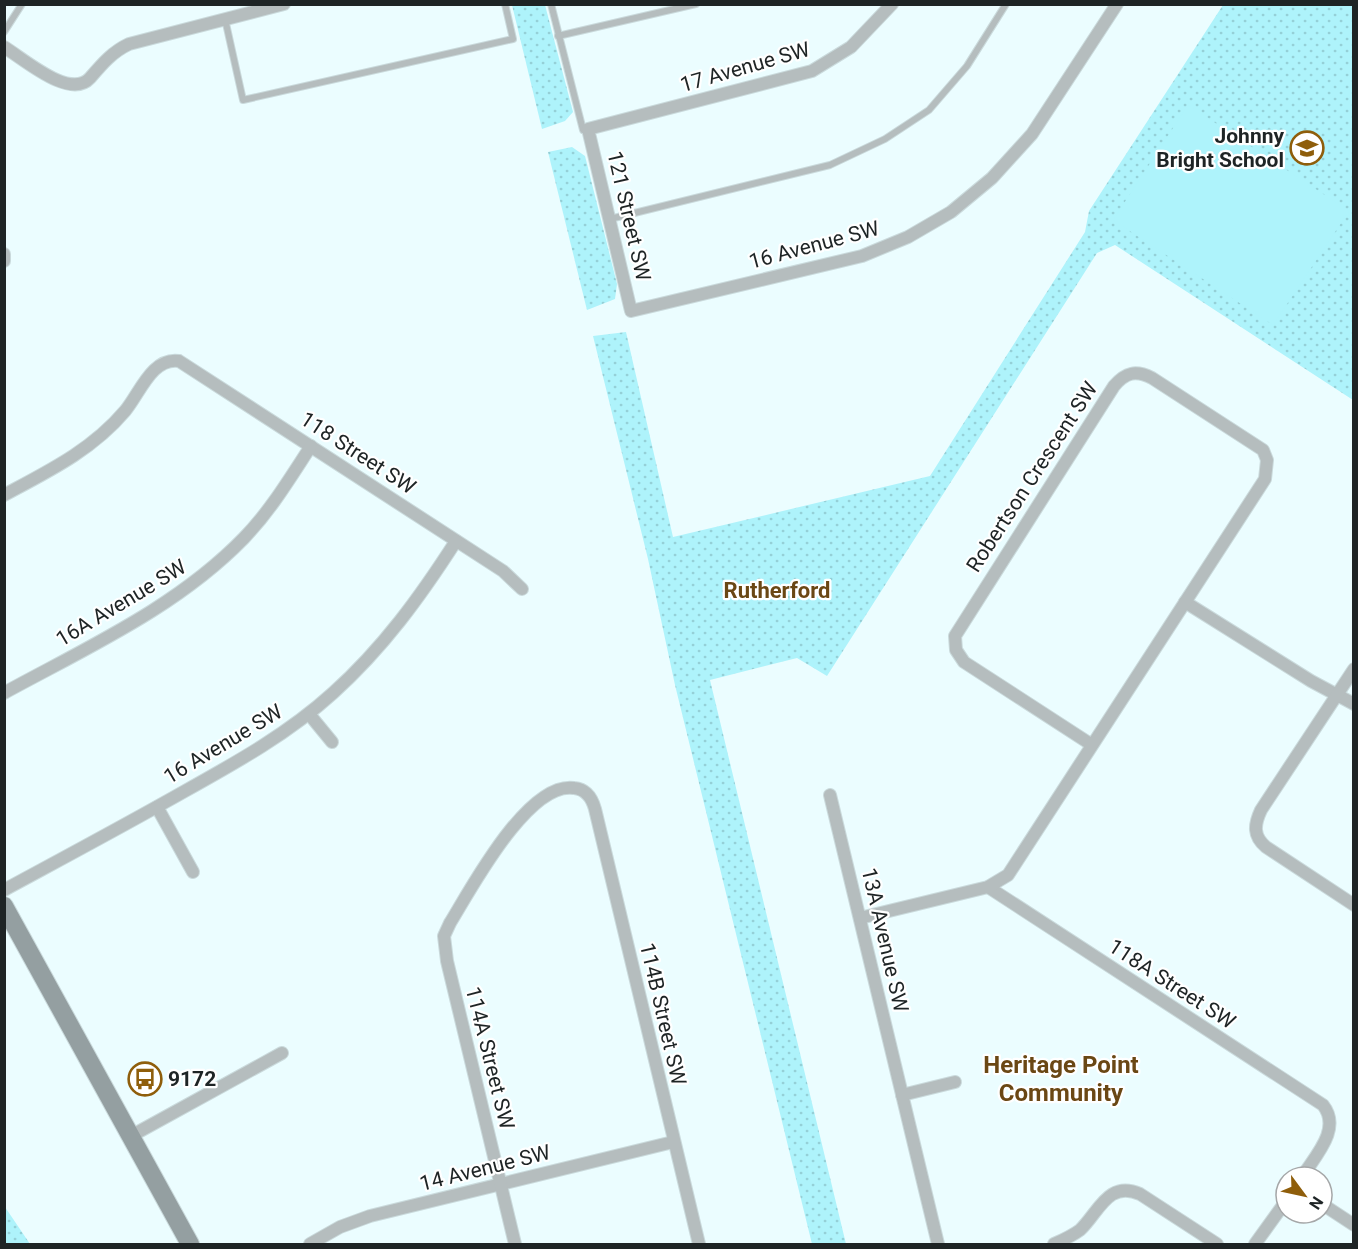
<svg xmlns="http://www.w3.org/2000/svg" width="1358" height="1249" font-family="Roboto,sans-serif">
<style>
.grass{fill:url(#grass-dots)}
.pitch{fill:#aef3fb}
.lines{fill:none;stroke-linecap:round;stroke-linejoin:round}
.lane-casing{stroke:#cadadc;stroke-width:8}
.street-casing{stroke:#cadadc;stroke-width:14}
.secondary-casing{stroke:#cadadc;stroke-width:20}
.lane{stroke:#b5bdbe;stroke-width:6}
.street{stroke:#b5bdbe;stroke-width:12}
.secondary{stroke:#949fa1;stroke-width:18}
.labels{text-anchor:middle;stroke-width:4.5;stroke-linejoin:round;paint-order:stroke}
.street-label{font-size:21px;fill:#1e2425;stroke:#fff}
.poi-label{font-size:21px;font-weight:bold;fill:#1e2425;stroke:#fff;text-anchor:end}
.neighbourhood-label{font-size:22px;font-weight:bold;fill:#6a4714;stroke:#fff}
.quarter-label{font-size:24px;font-weight:bold;fill:#6a4714;stroke:#fff}
</style>
<defs>
<pattern id="grass-dots" width="8" height="8" patternUnits="userSpaceOnUse" patternTransform="scale(1.5)"><rect width="8" height="8" fill="#aef3fb"/><path d="M2 2h.1M6 6h.1" fill="none" stroke="#95d0d7" stroke-width="1.8" stroke-linecap="round"/></pattern>
</defs>
<rect width="100%" height="100%" fill="#ebfdff"/>
<g class="grass">
<path d="M 512,5 L 545,5 L 573,112 L 565,121 L 542,129 Z"/>
<path d="M 1223,5 L 1353,5 L 1353,400 L 1115,245 L 1097,253 L 827,676 L 797,658 L 710,680 L 846,1244 L 812,1244 L 675,685 L 648,559 L 593,336 L 626,332 L 673,537 L 930,476 L 1085,232 L 1089,211 Z"/>
<path d="M 572,147 L 585,156 L 617,284 L 615,299 L 587,310 L 548,152 Z"/>
<path d="M 5,1207 L 30,1244 L 5,1244 Z"/>
</g>
<path class="pitch" d="M 1188,105 L 1349,211 L 1273,325 L 1113,220 Z"/>
<g class="lines">
<g class="lane-casing">
<g id="lane">
<path d="M 551,4 L 583,130"/>
<path d="M 225,19 L 243,100 L 513,39 L 505,4"/>
<path d="M 4,32 L 22,4"/>
<path d="M 558,36 L 696,4"/>
<path d="M 610,219 L 830,165 L 885,139 L 929,110 L 967,66 L 1006,4"/>
</g>
</g>
<g class="street-casing">
<g id="street">
<path d="M 892,4 L 851,47 L 812,71 L 588,129 L 631,311 L 862,256 L 908,237 L 951,212 L 992,178 L 1032,134 L 1117,4"/>
<path d="M 4,47 C 24,59 70,100 90,78 C 102,64 112,52 129,44 L 284,4"/>
<path d="M 4,254 L 4,261"/>
<path d="M 4,495 C 49,471 92,450 125,411 C 140,393 152,357 179,361 L 503,571 L 522,589"/>
<path d="M 1185,602 L 1311,681 L 1354,704"/>
<path d="M 1354,669 L 1261,810 C 1254,825 1253,836 1266,847 L 1354,905"/>
<path d="M 4,693 C 88,647 177,607 244,538 C 271,510 290,478 311,446"/>
<path d="M 309,714 L 332,742"/>
<path d="M 830,795 L 938,1244"/>
<path d="M 157,807 L 193,872"/>
<path d="M 988,887 L 1323,1105 C 1342,1129 1315,1156 1302,1177"/>
<path d="M 4,890 C 65,857 125,825 185,791 C 237,762 289,733 333,693 C 383,648 420,597 456,541"/>
<path d="M 860,918 L 988,887 L 1008,875 L 1265,479 L 1267,460 L 1263,450 L 1152,378 C 1136,370 1126,372 1114,386 L 955,636 L 956,650 L 964,662 L 1092,745"/>
<path d="M 902,1095 L 955,1082"/>
<path d="M 131,1136 L 282,1053"/>
<path d="M 1322,1204 L 1354,1225"/>
<path d="M 310,1244 L 340,1227 L 370,1216 L 673,1142"/>
<path d="M 515,1244 L 447,961 L 444,936 L 450,923 C 471,889 528,781 574,788 C 586,789 592,798 595,809 L 699,1244"/>
<path d="M 1054,1244 C 1063,1240 1072,1236 1080,1230 C 1099,1212 1108,1180 1140,1194 L 1217,1244"/>
<path d="M 1255,1244 L 1286,1201"/>
</g>
</g>
<g class="secondary-casing">
<path id="secondary" d="M 4,906 L 190,1244"/>
</g>
<use href="#lane" class="lane"/>
<use href="#street" class="street"/>
<use href="#secondary" class="secondary"/>
</g>
<defs>
<g id="school-ring" transform="scale(1.725)"><circle r="9.5" fill="#fff" stroke="#8f5e0b" stroke-width="1.5"/><path d="M0-5L7-2L0 1L-7-2ZM-4 1L0 2.5L4 1V4Q0 6-4 4Z" fill="#8f5e0b"/></g>
<g id="bus-ring" transform="scale(1.725)"><circle r="9.5" fill="#fff" stroke="#8f5e0b" stroke-width="1.5"/><path d="M-5-6H5V4H4V6H2V4H-2V6H-4V4H-5ZM-3.5-4V0h7V-4ZM-3.5 1.2v1.5H-2V1.2ZM2 1.2v1.5H3.5V1.2Z" fill="#8f5e0b"/></g>
</defs>
<g fill-rule="evenodd">
<use href="#school-ring" x="1307" y="148"/>
<use href="#bus-ring" x="145" y="1079"/>
</g>
<g class="labels">
<g class="street-label">
<text transform="translate(745 67) rotate(-16)" y="7">17 Avenue SW</text>
<text transform="translate(629 216) rotate(77)" y="7">121 Street SW</text>
<text transform="translate(814 245) rotate(-15)" y="7">16 Avenue SW</text>
<text transform="translate(358 453) rotate(33)" y="7">118 Street SW</text>
<text transform="translate(1032 477) rotate(-57)" y="7">Robertson Crescent SW</text>
<text transform="translate(121 603) rotate(-31)" y="7">16A Avenue SW</text>
<text transform="translate(223 744) rotate(-31)" y="7">16 Avenue SW</text>
<text transform="translate(885 940) rotate(77)" y="7">13A Avenue SW</text>
<text transform="translate(1172 984) rotate(33)" y="7">118A Street SW</text>
<text transform="translate(663 1014) rotate(77)" y="7">114B Street SW</text>
<text transform="translate(490 1058) rotate(76)" y="7">114A Street SW</text>
<text transform="translate(485 1168) rotate(-14)" y="7">14 Avenue SW</text>
</g>
<g class="poi-label">
<text x="1284" y="143">Johnny<tspan x="1284" dy="24">Bright School</tspan></text>
<text x="168" y="1086" text-anchor="start">9172</text>
</g>
<g class="neighbourhood-label">
<text x="777" y="598">Rutherford</text>
</g>
<g class="quarter-label">
<text x="1061" y="1073">Heritage Point<tspan x="1061" dy="28">Community</tspan></text>
</g>
</g>
<rect width="1358" height="1249" fill="none" stroke="#1e2425" stroke-width="12"/>
<g transform="translate(1304 1195) rotate(123)"><circle r="28" fill="#ffffff" stroke="#a5a7a8" stroke-width="1.5"/>
<path d="M0-4.5L10 22L0 15L-10 22Z" fill="#8f5e0b"/>
<text y="-9" font-size="16" font-weight="bold" text-anchor="middle" fill="#1e2425">N</text>
</g>
</svg>
